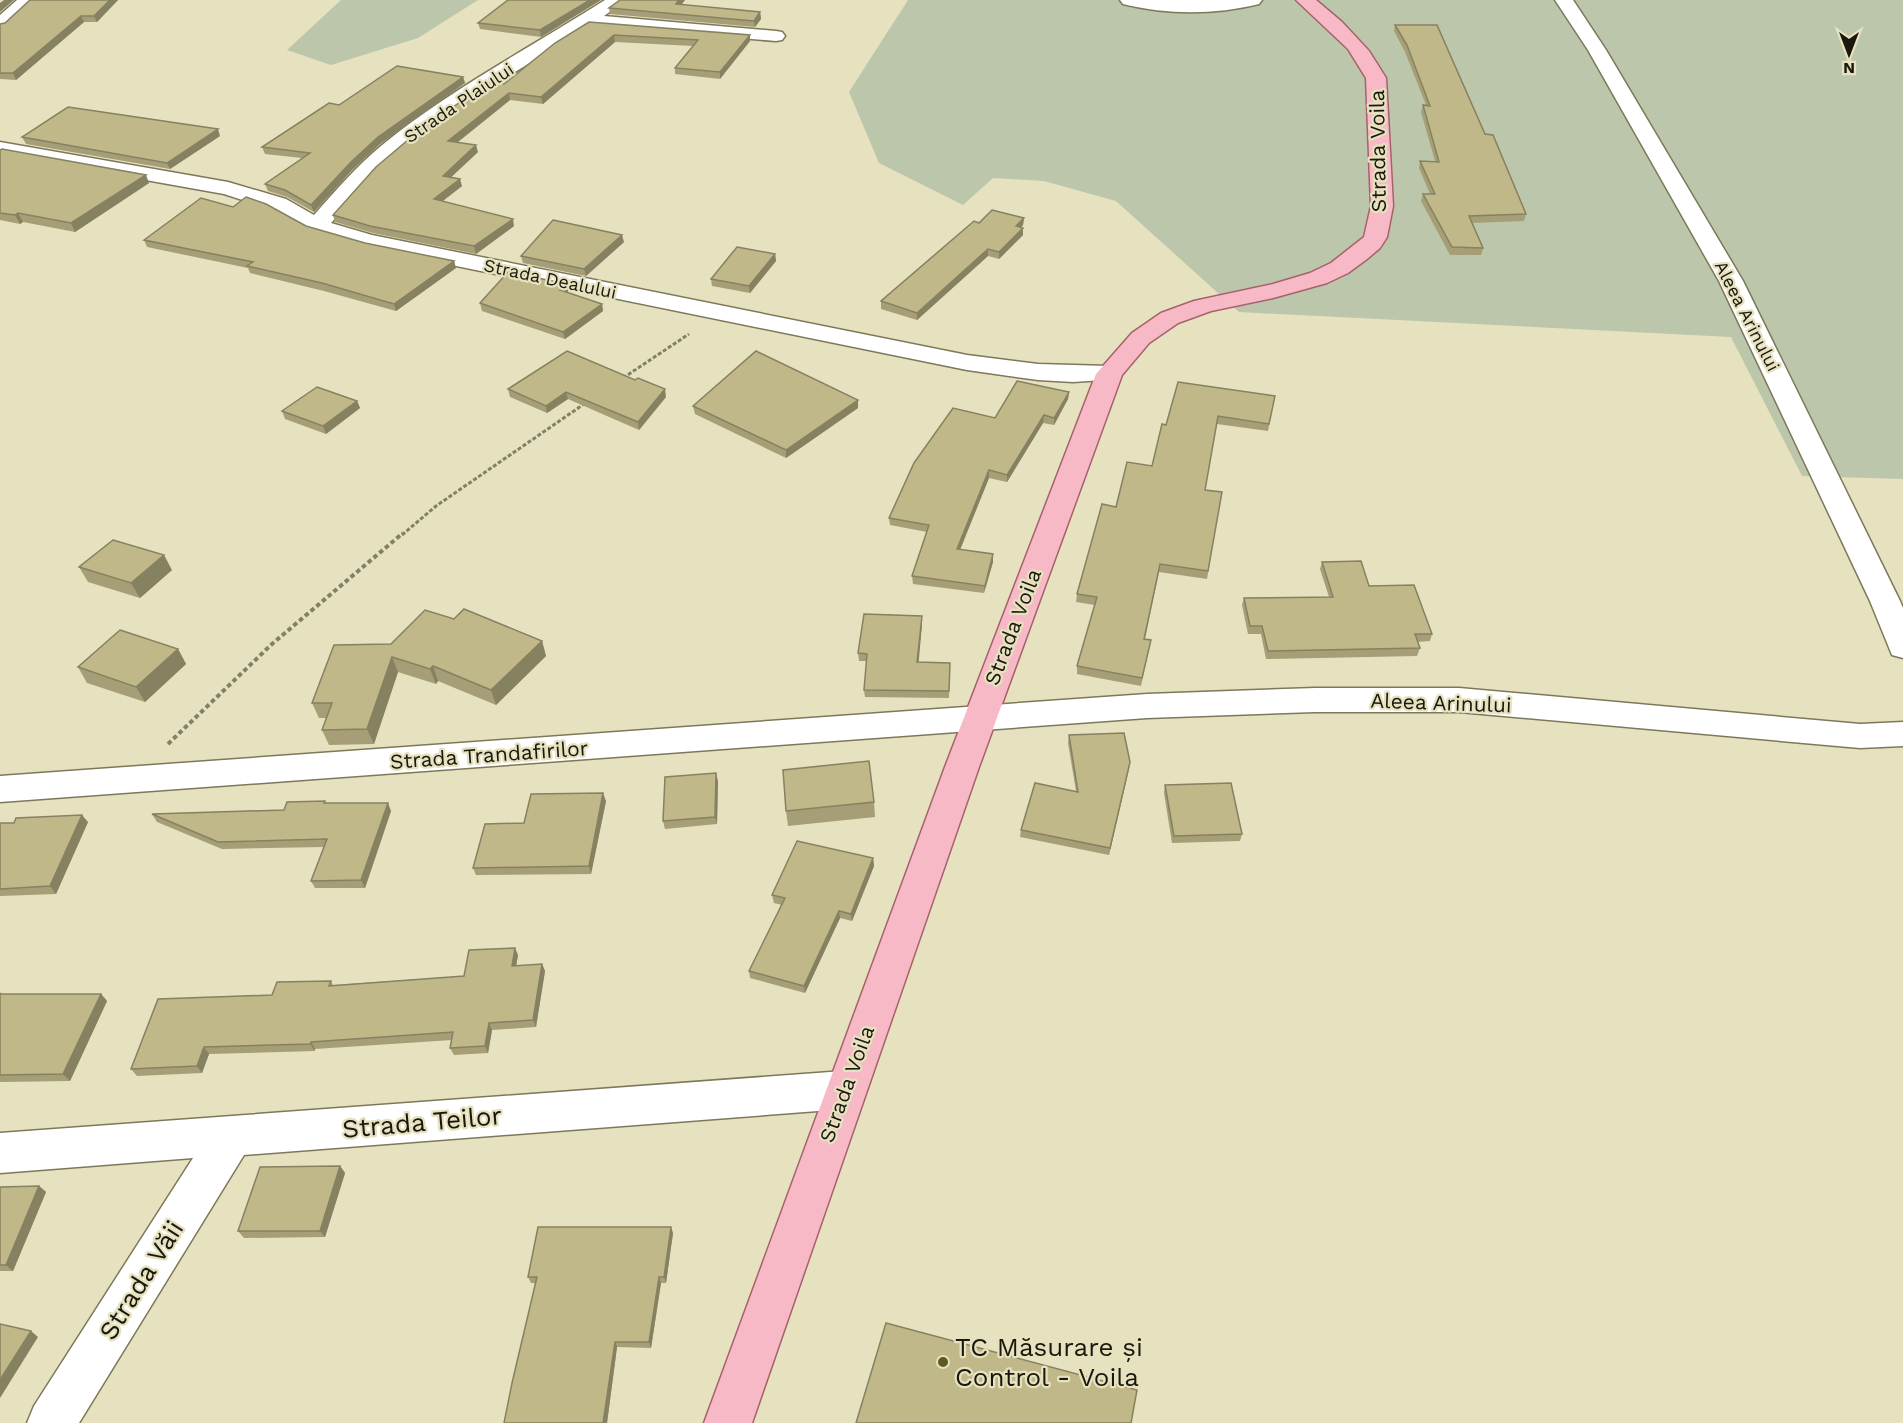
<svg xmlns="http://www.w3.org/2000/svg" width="1903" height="1423" font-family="'Work Sans',sans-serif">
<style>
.green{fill:#bcc6aa}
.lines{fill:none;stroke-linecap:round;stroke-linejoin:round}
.minor-casing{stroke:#7d785a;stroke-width:3}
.major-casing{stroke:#a6626c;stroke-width:3}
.path-far1{stroke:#838068;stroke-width:3;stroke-dasharray:4 2;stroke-linecap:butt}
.path{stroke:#838068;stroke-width:4;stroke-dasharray:4.5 3;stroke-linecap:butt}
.minor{fill:#fff;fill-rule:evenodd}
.major{fill:#f7b9c6;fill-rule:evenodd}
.wall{fill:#a59e76}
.shaded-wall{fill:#868160}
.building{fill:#c0b889;stroke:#868160;stroke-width:1.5}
.poi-dot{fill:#5d5925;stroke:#e6e1bf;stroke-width:2}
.labels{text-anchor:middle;stroke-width:4.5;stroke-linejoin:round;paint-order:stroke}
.far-street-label{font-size:18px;fill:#1a180c;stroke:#e6e1bf}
.street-label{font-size:21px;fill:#1a180c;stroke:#e6e1bf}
.near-street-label{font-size:26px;fill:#1a180c;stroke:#e6e1bf}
.near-poi-label{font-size:26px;fill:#1a180c;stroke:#e6e1bf;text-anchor:start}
</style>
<rect width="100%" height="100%" fill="#e6e1bf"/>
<g class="green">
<path d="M 341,0 L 478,0 L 418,38 L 331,65 L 287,50 Z"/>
<path d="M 908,0 L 1903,0 L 1903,479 L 1802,476 L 1731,337 L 1239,312 L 1116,201 L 1044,181 L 993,178 L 963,205 L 879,163 L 849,92 Z"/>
</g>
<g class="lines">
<g class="minor-casing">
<g id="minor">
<path d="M 17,0 L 36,0 L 6,28 L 0,29 L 0,15 Z"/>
<path d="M 605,0 L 626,0 L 604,16 L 776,31 L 782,32 L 785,36 L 782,40 L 776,41 L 590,26 L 479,94 L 423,133 L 377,172 L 331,223 L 372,235 L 967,355 L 1038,364 L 1109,366 L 1118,369 L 1122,374 L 1118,379 L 1073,382 L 1038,380 L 967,370 L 368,248 L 309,231 L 270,209 L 224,194 L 0,154 L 0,142 L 228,182 L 286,199 L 314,215 C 335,191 357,166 381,146 C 450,89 530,48 605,0 Z"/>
<path d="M 1120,0 L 1262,0 L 1259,4 C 1215,15 1167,15 1123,4 Z"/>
<path d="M 1555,0 L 1573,0 L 1606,50 L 1743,281 L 1900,601 L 1903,608 L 1903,658 L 1892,655 L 1870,601 L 1719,281 L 1588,50 Z"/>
<path d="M 1315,688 L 1459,688 L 1860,724 L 1903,722 L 1903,746 L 1860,748 L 1459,712 L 1315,712 L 1147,718 L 0,802 L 0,776 L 1147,694 Z"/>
<path d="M 844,1071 L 859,1077 L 865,1090 L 859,1103 L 844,1109 L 244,1155 L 79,1423 L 27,1423 L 34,1406 L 193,1158 L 0,1173 L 0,1133 Z"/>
</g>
</g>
<g class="major-casing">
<path id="major" d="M 1296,0 L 1316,0 L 1342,22 L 1369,51 L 1386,78 L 1393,206 L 1387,237 L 1380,248 L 1367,259 L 1348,273 L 1327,283 L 1273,298 L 1211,311 L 1178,323 L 1149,343 L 1122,375 L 979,767 L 752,1423 L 704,1423 L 945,767 L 1096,374 L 1132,333 L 1161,313 L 1194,301 L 1273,284 L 1310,273 L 1331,263 L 1364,237 L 1371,206 L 1366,78 L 1348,49 Z"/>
</g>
<g class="path-far1">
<path d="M 623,378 L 689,334"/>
<path d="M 402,535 L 436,506 L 584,404"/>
</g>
<path class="path" d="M 168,744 L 272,644 L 403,533"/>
<use href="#minor" class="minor"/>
<use href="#major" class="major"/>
</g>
<g class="wall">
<path d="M 30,0 L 118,0 L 97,22 L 84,22 L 16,80 L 0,79 L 0,24 L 5,23 Z"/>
<path d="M 601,0 L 541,37 L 480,29 L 478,23 Z"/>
<path d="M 620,0 L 685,0 L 681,5 L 760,12 L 761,19 L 755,27 L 610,14 L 609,8 Z"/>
<path d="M 589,22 L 750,35 L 750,41 L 720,79 L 675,74 L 675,68 L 693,46 L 615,42 L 543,104 L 510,100 L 457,143 L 478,152 L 451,177 L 462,186 L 443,201 L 514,226 L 476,254 L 373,233 L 335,222 L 333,215 L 504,84 Z"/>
<path d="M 1395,25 L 1485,134 L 1526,214 L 1524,221 L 1472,223 L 1483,248 L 1481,255 L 1450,255 L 1421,201 L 1423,194 L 1430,194 L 1419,168 L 1420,161 L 1435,161 L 1421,112 L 1423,105 L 1426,105 L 1405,52 L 1394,31 Z"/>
<path d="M 463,77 L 465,83 L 380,144 L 353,169 L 314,212 L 287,197 L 268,191 L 265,184 L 302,158 L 265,154 L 262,147 L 339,105 Z"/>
<path d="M 220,136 L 170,169 L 26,144 L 22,137 Z"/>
<path d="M 0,150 L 149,183 L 75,232 L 23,222 L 20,224 L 0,220 Z"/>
<path d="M 1024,218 L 1023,225 L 1021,227 L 1023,228 L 1023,235 L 999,259 L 988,256 L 917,320 L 881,309 L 881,301 L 979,223 Z"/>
<path d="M 306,226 L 365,243 L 454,261 L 456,268 L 396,311 L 324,291 L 250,273 L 248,268 L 147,247 L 144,240 Z"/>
<path d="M 624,242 L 586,276 L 523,263 L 521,256 Z"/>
<path d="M 775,254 L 776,261 L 750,293 L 712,286 L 711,279 Z"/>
<path d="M 567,284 L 568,291 L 567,293 L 602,304 L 603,311 L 565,339 L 482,311 L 480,303 Z"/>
<path d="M 508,389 L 666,397 L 639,430 L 568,399 L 547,413 L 510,397 Z"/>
<path d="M 1069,392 L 1068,399 L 1054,425 L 1043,423 L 1007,482 L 989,478 L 960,550 L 993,554 L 993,562 L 984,593 L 913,584 L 912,576 L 927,532 L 890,525 L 889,518 L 995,418 Z"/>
<path d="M 1275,396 L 1268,431 L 1217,424 L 1205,490 L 1222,492 L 1207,579 L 1159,572 L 1145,639 L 1151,640 L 1141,686 L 1077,674 L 1077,666 L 1095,605 L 1076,602 L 1077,594 L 1116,507 L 1152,466 L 1166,425 Z"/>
<path d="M 858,400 L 858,408 L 786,458 L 695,414 L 693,406 Z"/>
<path d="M 357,401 L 360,408 L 326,434 L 285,419 L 282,411 Z"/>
<path d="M 1322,562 L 1369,586 L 1432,634 L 1430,641 L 1417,642 L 1420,648 L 1417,656 L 1266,659 L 1261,634 L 1248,634 L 1242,605 L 1244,598 L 1329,597 L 1320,569 Z"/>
<path d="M 79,567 L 172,570 L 140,598 L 88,582 Z"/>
<path d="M 454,619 L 542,641 L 546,656 L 496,705 L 438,681 L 436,684 L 398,672 L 374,744 L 329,745 L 322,730 L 327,718 L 319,718 L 312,703 L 391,644 Z"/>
<path d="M 922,624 L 918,662 L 950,663 L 949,698 L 865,697 L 864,690 L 867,661 L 859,661 L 858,653 Z"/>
<path d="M 178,649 L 186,664 L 145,702 L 87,683 L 78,667 Z"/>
<path d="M 1069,735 L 1130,762 L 1109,855 L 1020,837 L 1021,830 L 1076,791 L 1068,743 Z"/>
<path d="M 718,781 L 717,824 L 665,829 L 663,821 Z"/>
<path d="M 1165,785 L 1242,834 L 1240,841 L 1172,843 L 1164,793 Z"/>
<path d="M 606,801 L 591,874 L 476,875 L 473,868 L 524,823 Z"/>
<path d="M 874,802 L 875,817 L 788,826 L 786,811 Z"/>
<path d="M 327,803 L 391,811 L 365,888 L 315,888 L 311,881 L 324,847 L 222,849 L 157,822 L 152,814 L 284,810 Z"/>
<path d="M 88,822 L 56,894 L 0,896 L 0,823 Z"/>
<path d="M 873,858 L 874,866 L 852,921 L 840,918 L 805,993 L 750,978 L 749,971 L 782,905 L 774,903 L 772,895 Z"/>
<path d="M 518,955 L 516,966 L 542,964 L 545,971 L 536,1027 L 492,1030 L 488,1053 L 454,1055 L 450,1048 L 452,1040 L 315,1049 L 315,1051 L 209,1054 L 202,1073 L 137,1076 L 131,1069 L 272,995 L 331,981 L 333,985 L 464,976 Z"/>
<path d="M 0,992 L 2,994 L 101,994 L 107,1001 L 70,1081 L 0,1082 Z"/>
<path d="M 340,1166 L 345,1173 L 325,1237 L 244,1238 L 238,1231 Z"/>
<path d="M 39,1186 L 46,1192 L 13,1271 L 0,1271 L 0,1187 Z"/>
<path d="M 673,1233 L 666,1283 L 661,1283 L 651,1348 L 617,1347 L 607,1423 L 504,1423 L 535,1283 L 531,1283 L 528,1277 Z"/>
</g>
<g class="shaded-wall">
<path d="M 4,0 L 14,0 L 0,12 L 0,3 Z"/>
<path d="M 110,0 L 118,0 L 97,22 L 94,16 Z"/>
<path d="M 590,0 L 601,0 L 541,37 L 540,30 Z"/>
<path d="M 679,0 L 685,0 L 677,10 L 676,4 Z"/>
<path d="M 760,12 L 761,19 L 755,27 L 754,21 Z"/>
<path d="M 81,16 L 84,22 L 16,80 L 13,73 Z"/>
<path d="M 614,35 L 615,42 L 543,104 L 541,97 Z"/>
<path d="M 750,35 L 750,41 L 720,79 L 720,72 Z"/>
<path d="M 463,77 L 465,83 L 380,144 L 353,169 L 314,212 L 311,205 L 351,162 L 378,137 Z"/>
<path d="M 509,93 L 510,100 L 450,148 L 448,141 Z"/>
<path d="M 218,129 L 220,136 L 170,169 L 167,163 Z"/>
<path d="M 476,145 L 478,152 L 445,183 L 443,176 Z"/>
<path d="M 146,175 L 149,183 L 75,232 L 71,223 Z"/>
<path d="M 460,179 L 462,186 L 436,206 L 434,199 Z"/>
<path d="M 18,213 L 23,222 L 20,224 L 15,215 Z"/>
<path d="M 1024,218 L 1023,225 L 1016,233 L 1016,226 Z"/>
<path d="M 513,219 L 514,226 L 476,254 L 474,246 Z"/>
<path d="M 1023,228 L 1023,235 L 999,259 L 999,252 Z"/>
<path d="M 622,235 L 624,242 L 586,276 L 584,269 Z"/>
<path d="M 988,249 L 988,256 L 917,320 L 917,313 Z"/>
<path d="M 775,254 L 776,261 L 750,293 L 749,286 Z"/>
<path d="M 454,261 L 456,268 L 396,311 L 394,304 Z"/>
<path d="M 567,284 L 568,291 L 561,297 L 560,290 Z"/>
<path d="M 602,304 L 603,311 L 565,339 L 563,332 Z"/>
<path d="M 665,389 L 666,397 L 639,430 L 638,422 Z"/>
<path d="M 566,392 L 568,399 L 547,413 L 546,406 Z"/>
<path d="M 1069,392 L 1068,399 L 1054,425 L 1054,418 Z"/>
<path d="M 858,400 L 858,408 L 786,458 L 786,450 Z"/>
<path d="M 357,401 L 360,408 L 326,434 L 323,426 Z"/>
<path d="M 1044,415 L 1043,423 L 1007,482 L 1007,475 Z"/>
<path d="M 989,470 L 989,478 L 957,557 L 957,549 Z"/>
<path d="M 993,554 L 993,562 L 984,593 L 985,586 Z"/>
<path d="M 164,555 L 172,570 L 140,598 L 131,583 Z"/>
<path d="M 922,616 L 922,624 L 918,670 L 917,662 Z"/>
<path d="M 542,641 L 546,656 L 496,705 L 491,690 Z"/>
<path d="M 178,649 L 186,664 L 145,702 L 136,687 Z"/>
<path d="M 392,657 L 398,672 L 374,744 L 367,729 Z"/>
<path d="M 433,666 L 438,681 L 436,684 L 430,669 Z"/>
<path d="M 1130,762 L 1129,769 L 1109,855 L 1110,848 Z"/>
<path d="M 716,773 L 718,781 L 717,824 L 715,817 Z"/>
<path d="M 603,793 L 606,801 L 591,874 L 589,866 Z"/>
<path d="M 388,803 L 391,811 L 365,888 L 361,880 Z"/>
<path d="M 82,815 L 88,822 L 56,894 L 50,886 Z"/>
<path d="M 873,858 L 874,866 L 852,921 L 851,914 Z"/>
<path d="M 839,911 L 840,918 L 805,993 L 804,986 Z"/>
<path d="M 515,948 L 518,955 L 515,973 L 512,966 Z"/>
<path d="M 542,964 L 545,971 L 536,1027 L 533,1020 Z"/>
<path d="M 101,994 L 107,1001 L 70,1081 L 63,1074 Z"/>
<path d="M 489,1023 L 492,1030 L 488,1053 L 485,1046 Z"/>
<path d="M 311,1042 L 315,1049 L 315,1051 L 310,1044 Z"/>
<path d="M 204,1047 L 209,1054 L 202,1073 L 197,1066 Z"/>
<path d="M 340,1166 L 345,1173 L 325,1237 L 320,1231 Z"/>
<path d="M 39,1186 L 46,1192 L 13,1271 L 6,1265 Z"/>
<path d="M 671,1227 L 673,1233 L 666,1283 L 664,1277 Z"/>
<path d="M 659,1277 L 661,1283 L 651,1348 L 649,1342 Z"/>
<path d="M 31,1331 L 38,1337 L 0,1398 L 0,1380 Z"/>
<path d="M 615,1342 L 617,1347 L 607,1423 L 603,1423 Z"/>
</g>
<g class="building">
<path d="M 30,0 L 110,0 L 94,16 L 81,16 L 13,73 L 0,73 L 0,24 L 5,23 Z"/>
<path d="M 508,0 L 590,0 L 540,30 L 478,23 Z"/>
<path d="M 620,0 L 679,0 L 676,4 L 760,12 L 754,21 L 609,8 Z"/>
<path d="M 589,22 L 750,35 L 720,72 L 675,68 L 698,40 L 614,35 L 541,97 L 509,93 L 448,141 L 476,145 L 443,176 L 460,179 L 434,199 L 513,219 L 474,246 L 370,226 L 333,215 L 376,167 L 422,128 L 491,81 L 504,84 L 555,43 Z"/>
<path d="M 1395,25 L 1437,25 L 1485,134 L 1493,135 L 1526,214 L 1469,216 L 1483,248 L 1452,247 L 1423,194 L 1435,194 L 1420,161 L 1439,162 L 1423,105 L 1430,106 L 1407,45 Z"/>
<path d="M 397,66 L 463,77 L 378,137 L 351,162 L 311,205 L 285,190 L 265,184 L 310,153 L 262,147 L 329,103 L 339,105 Z"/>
<path d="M 68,107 L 218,129 L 167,163 L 22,137 Z"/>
<path d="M 2,149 L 146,175 L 71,223 L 18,213 L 15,215 L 0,213 L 0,150 Z"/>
<path d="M 246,197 L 266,204 L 306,226 L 365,243 L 454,261 L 394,304 L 322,283 L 247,266 L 253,262 L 144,240 L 201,198 L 233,207 Z"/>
<path d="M 992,210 L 1024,218 L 1016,226 L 1023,228 L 999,252 L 988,249 L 917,313 L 881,301 L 974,221 L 979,223 Z"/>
<path d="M 553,220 L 622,235 L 584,269 L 521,256 Z"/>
<path d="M 737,247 L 775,254 L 749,286 L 711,279 Z"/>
<path d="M 508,272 L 567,284 L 560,290 L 602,304 L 563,332 L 480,303 Z"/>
<path d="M 567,351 L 635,380 L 638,378 L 665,389 L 638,422 L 566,392 L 546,406 L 508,389 Z"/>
<path d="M 756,351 L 858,400 L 786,450 L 693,406 Z"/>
<path d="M 1017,381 L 1069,392 L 1054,418 L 1044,415 L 1007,475 L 989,470 L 957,549 L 993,554 L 985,586 L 912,576 L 929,525 L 889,518 L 914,463 L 953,408 L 995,418 Z"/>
<path d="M 1178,382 L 1275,396 L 1269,424 L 1218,416 L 1205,490 L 1222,492 L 1208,571 L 1160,564 L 1144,639 L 1151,640 L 1142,678 L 1077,666 L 1097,597 L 1077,594 L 1102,504 L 1116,507 L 1127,462 L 1152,466 L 1162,424 L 1166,425 Z"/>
<path d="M 317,387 L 357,401 L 323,426 L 282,411 Z"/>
<path d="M 113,540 L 164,555 L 131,583 L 79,567 Z"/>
<path d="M 1361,561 L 1369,586 L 1414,585 L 1432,634 L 1415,634 L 1420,648 L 1268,651 L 1262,626 L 1250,626 L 1244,598 L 1333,597 L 1322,562 Z"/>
<path d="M 464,609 L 542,641 L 491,690 L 433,666 L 430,669 L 392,657 L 367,729 L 322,730 L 332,703 L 312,703 L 334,645 L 391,644 L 425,610 L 454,619 Z"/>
<path d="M 864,614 L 922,616 L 917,662 L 950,663 L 949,691 L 864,690 L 867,654 L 858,653 Z"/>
<path d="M 120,630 L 178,649 L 136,687 L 78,667 Z"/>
<path d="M 1124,733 L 1130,762 L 1110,848 L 1021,830 L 1035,783 L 1078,792 L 1069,735 Z"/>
<path d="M 869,761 L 874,802 L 786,811 L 783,770 Z"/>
<path d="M 716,773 L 715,817 L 663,821 L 665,777 Z"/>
<path d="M 1231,783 L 1242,834 L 1174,836 L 1165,785 Z"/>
<path d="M 603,793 L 589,866 L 473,868 L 485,824 L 524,823 L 531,794 Z"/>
<path d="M 325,801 L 324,803 L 388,803 L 361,880 L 311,881 L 327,839 L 218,842 L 152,814 L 284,810 L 287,802 Z"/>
<path d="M 82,815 L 50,886 L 0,889 L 0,823 L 14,823 L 16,818 Z"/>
<path d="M 797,841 L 873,858 L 851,914 L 839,911 L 804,986 L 749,971 L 785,898 L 772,895 Z"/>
<path d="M 515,948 L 512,966 L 542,964 L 533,1020 L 489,1023 L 485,1046 L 450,1048 L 453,1032 L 311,1042 L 310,1044 L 204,1047 L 197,1066 L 131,1069 L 158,999 L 272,995 L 277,982 L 331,981 L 329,986 L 464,976 L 469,950 Z"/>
<path d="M 0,994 L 101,994 L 63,1074 L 0,1075 Z"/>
<path d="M 340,1166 L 320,1231 L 238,1231 L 260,1167 Z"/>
<path d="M 39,1186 L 6,1265 L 0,1265 L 0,1187 Z"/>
<path d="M 538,1227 L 671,1227 L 664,1277 L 659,1277 L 649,1342 L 615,1342 L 603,1423 L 504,1423 L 512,1383 L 537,1277 L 528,1277 Z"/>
<path d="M 886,1323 L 1137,1390 L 1131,1423 L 856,1423 Z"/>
<path d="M 0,1324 L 31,1331 L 0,1380 Z"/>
</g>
<circle class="poi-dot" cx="943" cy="1362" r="6"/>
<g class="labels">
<g class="far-street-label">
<text transform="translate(459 103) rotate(-34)" y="6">Strada Plaiului</text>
<text transform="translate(550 279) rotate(12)" y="6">Strada Dealului</text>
<text transform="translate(1747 316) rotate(63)" y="6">Aleea Arinului</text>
</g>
<g class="street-label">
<text transform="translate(1378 151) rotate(-91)" y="7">Strada Voila</text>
<text transform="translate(1013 627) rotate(-69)" y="7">Strada Voila</text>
<text transform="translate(1441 703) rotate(2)" y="7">Aleea Arinului</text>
<text transform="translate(489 755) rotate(-4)" y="7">Strada Trandafirilor</text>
<text transform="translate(847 1084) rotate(-70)" y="7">Strada Voila</text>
</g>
<g class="near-street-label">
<text transform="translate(422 1122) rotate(-5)" y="9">Strada Teilor</text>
<text transform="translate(141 1280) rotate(-58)" y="9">Strada Văii</text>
</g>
<g class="near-poi-label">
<text x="955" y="1356">TC Măsurare și<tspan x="955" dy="30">Control - Voila</tspan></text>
</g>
</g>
<g transform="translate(1849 54) rotate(180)" stroke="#e6e1bf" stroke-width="4.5" paint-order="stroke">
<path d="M0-4.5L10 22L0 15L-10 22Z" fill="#1a180c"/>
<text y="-9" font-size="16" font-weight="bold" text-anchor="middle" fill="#1a180c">N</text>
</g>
</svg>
